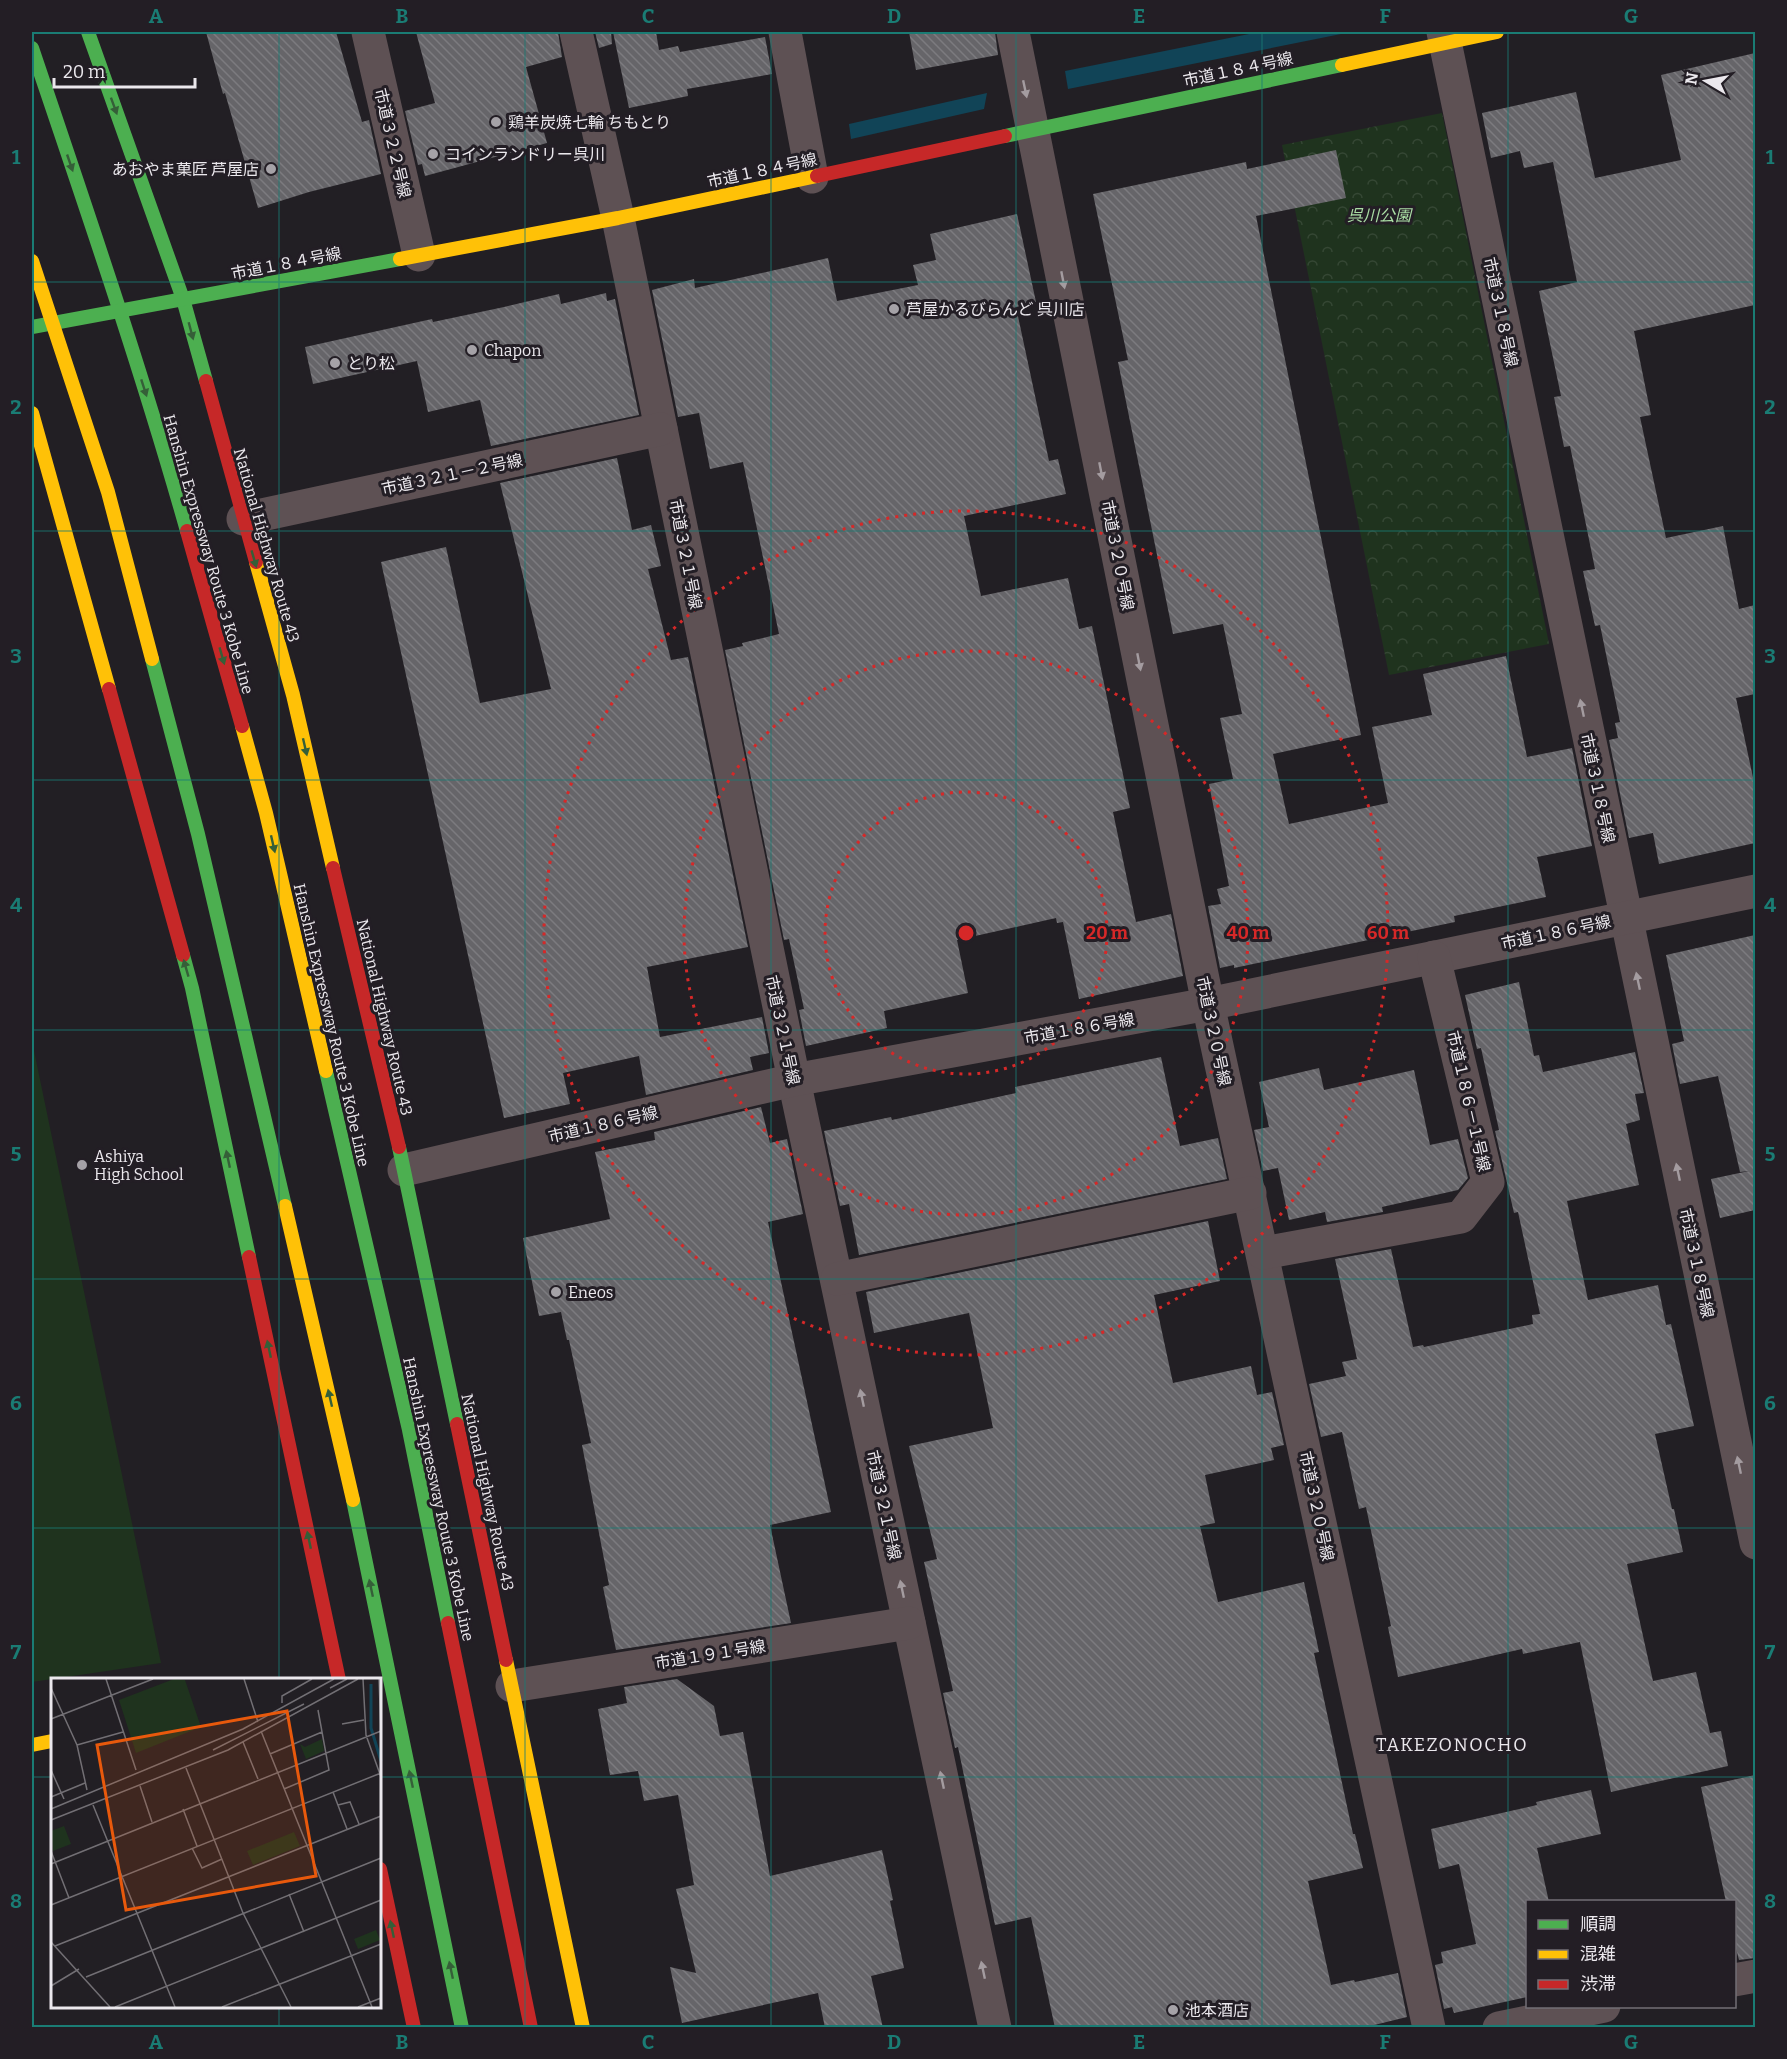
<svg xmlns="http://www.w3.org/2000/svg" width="1787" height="2059" font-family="Bitter,'Noto Sans JP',serif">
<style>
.forest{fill:url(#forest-crowns)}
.pitch{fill:#1f331e}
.water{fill:#114457}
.building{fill:url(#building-back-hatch)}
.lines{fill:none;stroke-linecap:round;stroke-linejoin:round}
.street{stroke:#5e5154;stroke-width:33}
.fast{stroke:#4caf50;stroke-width:14}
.slow{stroke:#ffc107;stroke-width:14}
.jam{stroke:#c62828;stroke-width:14}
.oneway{fill:#a49ca0}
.oneway2{fill:#355f38}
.grid{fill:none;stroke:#1a7c74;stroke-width:1.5;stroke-opacity:0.55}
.ring{fill:none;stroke:#d62828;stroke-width:3;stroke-dasharray:3 6}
.poi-dot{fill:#a5a2a7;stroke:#231e25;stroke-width:2}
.labels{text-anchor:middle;stroke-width:6;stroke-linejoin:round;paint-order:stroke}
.street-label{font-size:16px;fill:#ebe8ed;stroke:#231e25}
.poi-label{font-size:16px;fill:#ebe8ed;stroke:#231e25;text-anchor:start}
.park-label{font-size:16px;font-style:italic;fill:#aadea4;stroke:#231e25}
.neighbourhood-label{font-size:18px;letter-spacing:1.5px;fill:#ebe8ed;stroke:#231e25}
.inset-river{fill:none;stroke:#114457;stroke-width:3}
.inset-road{fill:none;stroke:#726f74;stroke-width:1.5}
.view{fill:#e8590c;fill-opacity:0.15;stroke:#e8590c;stroke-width:3}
.inset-edge{fill:none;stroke:#ebe8ed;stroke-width:3}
.centre{fill:#d62828;stroke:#231e25;stroke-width:3}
.ring-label{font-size:18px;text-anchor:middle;font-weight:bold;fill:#d62828;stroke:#231e25;stroke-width:6;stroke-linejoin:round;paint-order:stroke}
.neatline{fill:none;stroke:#1a7c74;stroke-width:2}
.grid-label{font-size:20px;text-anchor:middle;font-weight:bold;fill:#1a7c74}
</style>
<defs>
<pattern id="forest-crowns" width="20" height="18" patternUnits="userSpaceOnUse" patternTransform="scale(1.5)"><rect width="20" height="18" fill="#1f331e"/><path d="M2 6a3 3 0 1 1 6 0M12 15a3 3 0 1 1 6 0" fill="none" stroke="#354734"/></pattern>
<pattern id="building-back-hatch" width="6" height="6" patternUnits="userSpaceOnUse" patternTransform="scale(1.5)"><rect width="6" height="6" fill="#666569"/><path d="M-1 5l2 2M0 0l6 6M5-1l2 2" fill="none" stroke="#7c7b7f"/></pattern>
</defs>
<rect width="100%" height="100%" fill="#221f24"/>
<path class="forest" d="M 1442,113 L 1549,644 L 1389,675 L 1282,145 Z"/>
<path class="pitch" d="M 32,1041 L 161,1663 L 32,1682 Z"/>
<g class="water">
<path d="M 1259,32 L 1351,32 L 1068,89 L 1065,71 Z"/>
<path d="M 987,93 L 984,109 L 851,139 L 849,124 Z"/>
</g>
<g class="building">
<path d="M 206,32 L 336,32 L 362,122 L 369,120 L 381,174 L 309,192 L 258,208 L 225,93 L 223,94 Z"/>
<path d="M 416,32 L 558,32 L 562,57 L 526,67 L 547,143 L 425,176 L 422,164 L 418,165 L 405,111 L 435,103 Z"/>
<path d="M 595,32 L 611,32 L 612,44 L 599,48 Z"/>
<path d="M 613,32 L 656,32 L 659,50 L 678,46 L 680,52 L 765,37 L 772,74 L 687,89 L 688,96 L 629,108 Z"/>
<path d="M 909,32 L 995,32 L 998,55 L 916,70 Z"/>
<path d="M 1755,53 L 1755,305 L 1634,331 L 1651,415 L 1640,417 L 1666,538 L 1723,526 L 1739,609 L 1755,605 L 1755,694 L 1736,698 L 1755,787 L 1755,843 L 1659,864 L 1653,833 L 1629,838 L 1609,740 L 1618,738 L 1615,723 L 1620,722 L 1600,625 L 1595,626 L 1583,571 L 1595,569 L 1570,446 L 1564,447 L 1554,397 L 1561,396 L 1539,291 L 1577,282 L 1553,162 L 1524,168 L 1520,151 L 1491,158 L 1482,113 L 1576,92 L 1595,178 L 1681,160 L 1661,75 Z"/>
<path d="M 1336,150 L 1346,198 L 1256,216 L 1361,735 L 1273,754 L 1289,824 L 1388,803 L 1372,727 L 1432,715 L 1423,674 L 1506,656 L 1527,757 L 1572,748 L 1592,846 L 1537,857 L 1546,897 L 1454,916 L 1455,922 L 1234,968 L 1234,965 L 1220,968 L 1208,906 L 1221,904 L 1217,889 L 1229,886 L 1209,784 L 1233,779 L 1220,718 L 1242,714 L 1223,624 L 1173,634 L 1118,362 L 1128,360 L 1093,194 L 1246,162 L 1247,169 Z"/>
<path d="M 1017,214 L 1036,302 L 1016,307 L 1049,461 L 1058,459 L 1066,494 L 964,516 L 981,596 L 1068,578 L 1079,629 L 1092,626 L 1130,808 L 1113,812 L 1136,922 L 1171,914 L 1183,976 L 1079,999 L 1063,922 L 1057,923 L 1056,918 L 957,940 L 968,993 L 884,1011 L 887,1028 L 806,1046 L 799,1010 L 804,1009 L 789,939 L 784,940 L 725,650 L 743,646 L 742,643 L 779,634 L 743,462 L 710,469 L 699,413 L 678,417 L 652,290 L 694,279 L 695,288 L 828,258 L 837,301 L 918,285 L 913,265 L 936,260 L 930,234 Z"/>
<path d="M 606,293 L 607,301 L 615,299 L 639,415 L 491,446 L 480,400 L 428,412 L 417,361 L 313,384 L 305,347 L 432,319 L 433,322 L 504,307 L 559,294 L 561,304 Z"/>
<path d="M 617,458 L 632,530 L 651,525 L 661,566 L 648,569 L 671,660 L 688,657 L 748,947 L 647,967 L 660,1037 L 762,1017 L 769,1053 L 750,1057 L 753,1070 L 646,1095 L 639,1056 L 563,1073 L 570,1104 L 504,1118 L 381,562 L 446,547 L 480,703 L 551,689 L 500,483 Z"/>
<path d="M 1755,935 L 1755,1210 L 1720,1218 L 1711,1179 L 1749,1171 L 1740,1172 L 1718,1076 L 1680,1084 L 1672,1044 L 1684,1041 L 1666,955 Z"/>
<path d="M 1519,982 L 1534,1056 L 1539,1055 L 1543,1072 L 1635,1052 L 1644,1093 L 1635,1094 L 1640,1120 L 1626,1124 L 1639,1185 L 1567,1201 L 1588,1300 L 1658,1285 L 1666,1325 L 1671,1324 L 1694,1426 L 1655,1434 L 1672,1509 L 1674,1509 L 1683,1552 L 1627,1564 L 1653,1681 L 1696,1672 L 1710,1733 L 1721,1731 L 1728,1766 L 1611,1792 L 1580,1642 L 1523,1654 L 1522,1649 L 1398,1677 L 1388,1627 L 1391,1626 L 1366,1507 L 1359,1509 L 1342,1432 L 1321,1437 L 1309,1384 L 1346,1376 L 1342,1362 L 1357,1359 L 1335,1259 L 1391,1249 L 1413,1347 L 1423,1345 L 1424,1347 L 1533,1324 L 1532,1315 L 1540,1314 L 1518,1212 L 1514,1213 L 1495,1131 L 1499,1130 L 1481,1048 L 1477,1049 L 1465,995 Z"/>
<path d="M 1161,1057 L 1180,1146 L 1218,1138 L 1227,1179 L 859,1255 L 849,1204 L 840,1206 L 824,1131 L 891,1117 L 892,1120 L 1016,1093 L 1015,1087 Z"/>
<path d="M 1319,1068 L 1324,1090 L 1414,1070 L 1430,1145 L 1458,1139 L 1468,1178 L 1458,1190 L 1382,1207 L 1383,1212 L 1327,1222 L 1325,1212 L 1289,1220 L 1278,1168 L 1263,1171 L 1254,1130 L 1269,1127 L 1259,1082 Z"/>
<path d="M 761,1107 L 770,1143 L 787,1139 L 803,1214 L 768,1222 L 831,1512 L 770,1525 L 791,1623 L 616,1650 L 603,1587 L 609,1585 L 582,1445 L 591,1443 L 569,1340 L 567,1340 L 561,1312 L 539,1316 L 523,1238 L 610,1219 L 595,1152 L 655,1140 L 654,1132 Z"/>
<path d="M 1208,1221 L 1220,1281 L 1154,1295 L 1173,1383 L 1251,1366 L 1257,1395 L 1272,1392 L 1284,1445 L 1271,1448 L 1274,1460 L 1205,1475 L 1215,1523 L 1200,1526 L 1218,1602 L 1304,1582 L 1319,1652 L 1314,1653 L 1353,1834 L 1355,1834 L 1363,1868 L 1308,1881 L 1331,1985 L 1354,1980 L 1355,1982 L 1398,1973 L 1407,2017 L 1362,2028 L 1055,2028 L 1031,1917 L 995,1925 L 958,1747 L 955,1748 L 943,1693 L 953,1691 L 924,1562 L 937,1559 L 909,1446 L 993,1428 L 969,1313 L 874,1333 L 866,1292 Z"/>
<path d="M 677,1679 L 714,1706 L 720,1736 L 743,1732 L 770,1876 L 882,1850 L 893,1900 L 890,1901 L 904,1968 L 871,1976 L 883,2028 L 825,2028 L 818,1993 L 682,2023 L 670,1967 L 696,1973 L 676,1889 L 694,1885 L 678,1795 L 644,1801 L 638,1771 L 610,1775 L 598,1709 L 627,1703 L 624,1687 Z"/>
<path d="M 1755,1775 L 1755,1958 L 1739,1960 L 1734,1941 L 1734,1902 L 1726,1902 L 1701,1787 Z"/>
<path d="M 1591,1790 L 1601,1834 L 1537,1848 L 1549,1902 L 1527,1902 L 1527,1997 L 1454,2013 L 1452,2007 L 1444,2009 L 1435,1965 L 1443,1963 L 1441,1952 L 1476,1944 L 1459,1864 L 1439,1869 L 1431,1829 L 1537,1805 L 1536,1802 Z"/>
</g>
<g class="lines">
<g class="street">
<path d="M 368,32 L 419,255"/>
<path d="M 576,32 L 618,218 L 794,1080 L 995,2028"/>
<path d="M 785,32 L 812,177"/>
<path d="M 1013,32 L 1208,1004 L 1429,2028"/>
<path d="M 1443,32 L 1756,1543"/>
<path d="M 243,519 L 661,429"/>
<path d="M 404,1170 L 794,1080 L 1208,1004 L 1756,891"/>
<path d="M 1263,1253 L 1461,1217 L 1488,1182 L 1434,957"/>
<path d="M 837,1279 L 1250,1193"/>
<path d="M 512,1686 L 909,1623"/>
<path d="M 1734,1980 L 1756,1976"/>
<path d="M 1499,2028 L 1604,2006"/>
</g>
<g class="fast">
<path d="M 88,32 L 183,299 L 206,381"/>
<path d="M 32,48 C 86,208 141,368 187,531"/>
<path d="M 1005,136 L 1342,65"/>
<path d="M 32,327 L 400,259"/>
<path d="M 152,659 L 198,834 L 285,1206"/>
<path d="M 183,955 L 192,988 L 249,1257"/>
<path d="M 326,1071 L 409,1430 L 448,1623"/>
<path d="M 399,1147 L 457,1424"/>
<path d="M 353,1500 L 462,2028"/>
</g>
<g class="slow">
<path d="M 1342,65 L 1497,32"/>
<path d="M 400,259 L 618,218 L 817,176"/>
<path d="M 32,261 L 108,492 L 152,659"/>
<path d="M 32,413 L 109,689"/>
<path d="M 256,562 L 293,695 L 333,868"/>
<path d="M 242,726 L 266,813 L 326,1071"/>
<path d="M 285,1206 L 353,1500"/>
<path d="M 506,1660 L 583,2028"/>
<path d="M 32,1745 L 52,1741"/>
</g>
<g class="jam">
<path d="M 817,176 L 1005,136"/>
<path d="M 206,381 L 256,562"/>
<path d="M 187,531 L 242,726"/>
<path d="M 109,689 L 183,955"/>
<path d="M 333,868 L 399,1147"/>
<path d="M 249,1257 L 339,1680"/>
<path d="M 457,1424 L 506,1660"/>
<path d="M 448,1623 L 531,2028"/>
<path d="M 380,1869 L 414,2028"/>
</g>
</g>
<defs><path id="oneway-solid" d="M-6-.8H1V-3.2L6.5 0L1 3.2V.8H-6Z" transform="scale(1.5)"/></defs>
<g class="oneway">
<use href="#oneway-solid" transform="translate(1025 89) rotate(78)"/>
<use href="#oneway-solid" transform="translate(1063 280) rotate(79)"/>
<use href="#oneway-solid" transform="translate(1101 471) rotate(79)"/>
<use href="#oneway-solid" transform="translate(1139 662) rotate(79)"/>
<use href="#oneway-solid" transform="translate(1582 708) rotate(-102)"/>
<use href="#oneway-solid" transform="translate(1638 981) rotate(-102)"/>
<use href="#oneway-solid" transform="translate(1678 1172) rotate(-102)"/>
<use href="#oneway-solid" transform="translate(862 1398) rotate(-102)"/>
<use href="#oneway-solid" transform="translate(1739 1465) rotate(-102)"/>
<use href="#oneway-solid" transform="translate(902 1589) rotate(-102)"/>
<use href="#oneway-solid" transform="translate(942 1780) rotate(-102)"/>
<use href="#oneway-solid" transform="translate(983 1970) rotate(-102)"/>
</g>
<g class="oneway2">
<use href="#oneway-solid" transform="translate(114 106) rotate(70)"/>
<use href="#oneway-solid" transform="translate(70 163) rotate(71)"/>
<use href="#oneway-solid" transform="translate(191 331) rotate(75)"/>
<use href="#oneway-solid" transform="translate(144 388) rotate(72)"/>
<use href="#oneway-solid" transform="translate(254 559) rotate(74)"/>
<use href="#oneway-solid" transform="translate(222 656) rotate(74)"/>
<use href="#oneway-solid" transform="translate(305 747) rotate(77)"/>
<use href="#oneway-solid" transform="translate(273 844) rotate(77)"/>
<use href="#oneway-solid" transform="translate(186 968) rotate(-106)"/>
<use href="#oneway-solid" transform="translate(228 1159) rotate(-102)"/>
<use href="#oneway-solid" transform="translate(269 1349) rotate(-102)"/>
<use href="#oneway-solid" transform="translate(330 1398) rotate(-103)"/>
<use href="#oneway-solid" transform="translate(309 1540) rotate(-102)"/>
<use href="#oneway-solid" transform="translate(371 1588) rotate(-102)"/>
<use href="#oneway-solid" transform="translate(411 1779) rotate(-102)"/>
<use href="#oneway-solid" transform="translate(392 1929) rotate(-102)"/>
<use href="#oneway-solid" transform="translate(451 1970) rotate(-102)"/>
</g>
<path class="grid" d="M 279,32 L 279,1680M 525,32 L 525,2028M 771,32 L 771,2028M 1016,32 L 1016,2028M 1262,32 L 1262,2028M 1508,32 L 1508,2028M 32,282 L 1756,282M 32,531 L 1756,531M 32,780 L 1756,780M 32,1030 L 1756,1030M 32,1279 L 1756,1279M 32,1528 L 1756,1528M 32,1777 L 52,1777M 380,1777 L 1756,1777M 279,2006 L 279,2028"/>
<g class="ring">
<circle cx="966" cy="933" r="141"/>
<circle cx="966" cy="933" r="282"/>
<circle cx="966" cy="933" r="422"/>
</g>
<g class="poi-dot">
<circle cx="496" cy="122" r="6"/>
<circle cx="433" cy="154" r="6"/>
<circle cx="271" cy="169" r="6"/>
<circle cx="894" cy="309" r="6"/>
<circle cx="472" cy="350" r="6"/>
<circle cx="335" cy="363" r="6"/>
<circle cx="82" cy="1165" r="6"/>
<circle cx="556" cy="1292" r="6"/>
<circle cx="1173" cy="2010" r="6"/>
</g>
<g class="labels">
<g class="street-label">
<text transform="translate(1238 69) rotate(-12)" y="6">市道１８４号線</text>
<text transform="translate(393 143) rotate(77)" y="6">市道３２２号線</text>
<text transform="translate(762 170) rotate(-12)" y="6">市道１８４号線</text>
<text transform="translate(286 263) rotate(-11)" y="6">市道１８４号線</text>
<text transform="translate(1501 312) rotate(78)" y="6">市道３１８号線</text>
<text transform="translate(452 474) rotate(-12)" y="6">市道３２１－２号線</text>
<text transform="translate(267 545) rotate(74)" y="6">National Highway Route 43</text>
<text transform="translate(209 554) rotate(74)" y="6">Hanshin Expressway Route 3 Kobe Line</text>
<text transform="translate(686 554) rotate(79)" y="6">市道３２１号線</text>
<text transform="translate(1118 555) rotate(79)" y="6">市道３２０号線</text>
<text transform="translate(1598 788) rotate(78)" y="6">市道３１８号線</text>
<text transform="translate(1556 932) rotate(-12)" y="6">市道１８６号線</text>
<text transform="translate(385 1017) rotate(77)" y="6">National Highway Route 43</text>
<text transform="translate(332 1025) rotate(77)" y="6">Hanshin Expressway Route 3 Kobe Line</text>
<text transform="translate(1079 1028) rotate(-10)" y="6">市道１８６号線</text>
<text transform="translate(783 1030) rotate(78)" y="6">市道３２１号線</text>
<text transform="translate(1214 1031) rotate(78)" y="6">市道３２０号線</text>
<text transform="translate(1469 1101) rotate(77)" y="6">市道１８６－１号線</text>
<text transform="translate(603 1124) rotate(-13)" y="6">市道１８６号線</text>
<text transform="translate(1697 1263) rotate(78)" y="6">市道３１８号線</text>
<text transform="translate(488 1492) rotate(78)" y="6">National Highway Route 43</text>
<text transform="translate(439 1499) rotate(78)" y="6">Hanshin Expressway Route 3 Kobe Line</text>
<text transform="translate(884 1505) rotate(78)" y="6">市道３２１号線</text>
<text transform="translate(1317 1506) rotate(78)" y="6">市道３２０号線</text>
<text transform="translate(710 1654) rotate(-9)" y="6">市道１９１号線</text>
</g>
<g class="poi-label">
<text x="508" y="128">鶏羊炭焼七輪 ちもとり</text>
<text x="445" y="160">コインランドリー呉川</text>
<text x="259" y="175" text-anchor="end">あおやま菓匠 芦屋店</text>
<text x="906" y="315">芦屋かるびらんど 呉川店</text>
<text x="484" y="356">Chapon</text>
<text x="347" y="369">とり松</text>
<text x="94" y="1162">Ashiya<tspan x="94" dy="18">High School</tspan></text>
<text x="568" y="1298">Eneos</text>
<text x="1185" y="2016">池本酒店</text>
</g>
<g class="park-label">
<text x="1379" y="221">呉川公園</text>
</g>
<g class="neighbourhood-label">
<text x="1452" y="1751">TAKEZONOCHO</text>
</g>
</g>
<g transform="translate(51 1678)">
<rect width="330" height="330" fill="#221f24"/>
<path d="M 271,61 L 273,73 L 255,81 L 249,66 L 254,69 ZM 13,148 L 20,166 L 2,173 L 0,153 ZM 243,154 L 249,168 L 202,187 L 196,173 Z" fill="#1f331e"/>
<path d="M 123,1 L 134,2 L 150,49 L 85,75 L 68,22 ZM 325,252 L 329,262 L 307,271 L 303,261 Z" fill="#1f331e"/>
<path class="inset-river" d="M 320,6 L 320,50 L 330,83"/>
<path class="inset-road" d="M 55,1 L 85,92M 193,1 L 207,44M 312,1 L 315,57 L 330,99M 328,1 L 330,54M 0,10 L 26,67 L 36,112M 279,10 L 296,1M 231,25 L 231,18 L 261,1M 0,41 L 102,1M 291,46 L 313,42M 210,53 L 321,329M 192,64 L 207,101M 26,67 L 72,54M 162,72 L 253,26M 219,76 L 271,54M 135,90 L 192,235 L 240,329M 0,92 L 13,121M 89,108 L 101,144M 233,111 L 278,92 L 267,32M 282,114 L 296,151M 0,119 L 34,105M 42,127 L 124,329M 287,127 L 299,124 L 308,146M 0,131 L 192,51 L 283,1M 132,131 L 146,168M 0,142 L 177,72 L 307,1M 141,170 L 151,190 L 171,181M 0,173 L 18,220M 0,186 L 330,53M 238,216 L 253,254M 0,227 L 330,95M 0,264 L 59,329M 4,268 L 330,138M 35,299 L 330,180M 0,308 L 28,291M 64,329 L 330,222M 171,329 L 330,266M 307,329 L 330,320"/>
<path class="view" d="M 236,33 L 265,198 L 75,232 L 46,67 Z"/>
<rect width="330" height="330" class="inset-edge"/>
</g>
<circle cx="966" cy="933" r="9" class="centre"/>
<g class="ring-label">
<text x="1107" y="939">20 m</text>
<text x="1248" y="939">40 m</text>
<text x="1388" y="939">60 m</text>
</g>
<rect width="1787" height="2059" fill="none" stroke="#231e25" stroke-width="66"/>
<rect x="1526" y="1900" width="210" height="108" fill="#231e25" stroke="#736f75" stroke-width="1.5"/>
<rect x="1538" y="1920" width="30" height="9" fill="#4caf50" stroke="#736f75" stroke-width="1.5"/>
<text x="1580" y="1930" font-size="18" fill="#ebe8ed">順調</text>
<rect x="1538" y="1950" width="30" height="9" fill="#ffc107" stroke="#736f75" stroke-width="1.5"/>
<text x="1580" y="1960" font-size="18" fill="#ebe8ed">混雑</text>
<rect x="1538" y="1980" width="30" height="9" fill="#c62828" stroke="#736f75" stroke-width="1.5"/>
<text x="1580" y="1990" font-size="18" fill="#ebe8ed">渋滞</text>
<g transform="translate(1706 81) rotate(280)" stroke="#231e25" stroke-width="4.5" paint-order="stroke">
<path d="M0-4.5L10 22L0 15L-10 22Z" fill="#ebe8ed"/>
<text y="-9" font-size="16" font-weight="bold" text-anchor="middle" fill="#ebe8ed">N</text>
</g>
<path d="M54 78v9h141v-9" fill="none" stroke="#ebe8ed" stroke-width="3"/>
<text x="63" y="78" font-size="18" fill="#ebe8ed" stroke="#231e25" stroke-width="4.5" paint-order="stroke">20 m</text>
<rect x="33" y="33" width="1721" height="1993" class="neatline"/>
<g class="grid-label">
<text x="156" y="23">A</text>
<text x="402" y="23">B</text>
<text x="648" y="23">C</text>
<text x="894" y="23">D</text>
<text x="1139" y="23">E</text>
<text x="1385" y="23">F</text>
<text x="1631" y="23">G</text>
<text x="16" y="164">1</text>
<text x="1770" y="164">1</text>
<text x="16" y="414">2</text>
<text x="1770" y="414">2</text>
<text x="16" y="663">3</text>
<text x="1770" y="663">3</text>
<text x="16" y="912">4</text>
<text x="1770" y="912">4</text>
<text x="16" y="1161">5</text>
<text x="1770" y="1161">5</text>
<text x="16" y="1410">6</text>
<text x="1770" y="1410">6</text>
<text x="16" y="1659">7</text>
<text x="1770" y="1659">7</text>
<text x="16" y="1908">8</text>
<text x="1770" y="1908">8</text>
<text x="156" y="2049">A</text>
<text x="402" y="2049">B</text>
<text x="648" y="2049">C</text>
<text x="894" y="2049">D</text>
<text x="1139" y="2049">E</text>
<text x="1385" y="2049">F</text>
<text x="1631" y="2049">G</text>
</g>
</svg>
